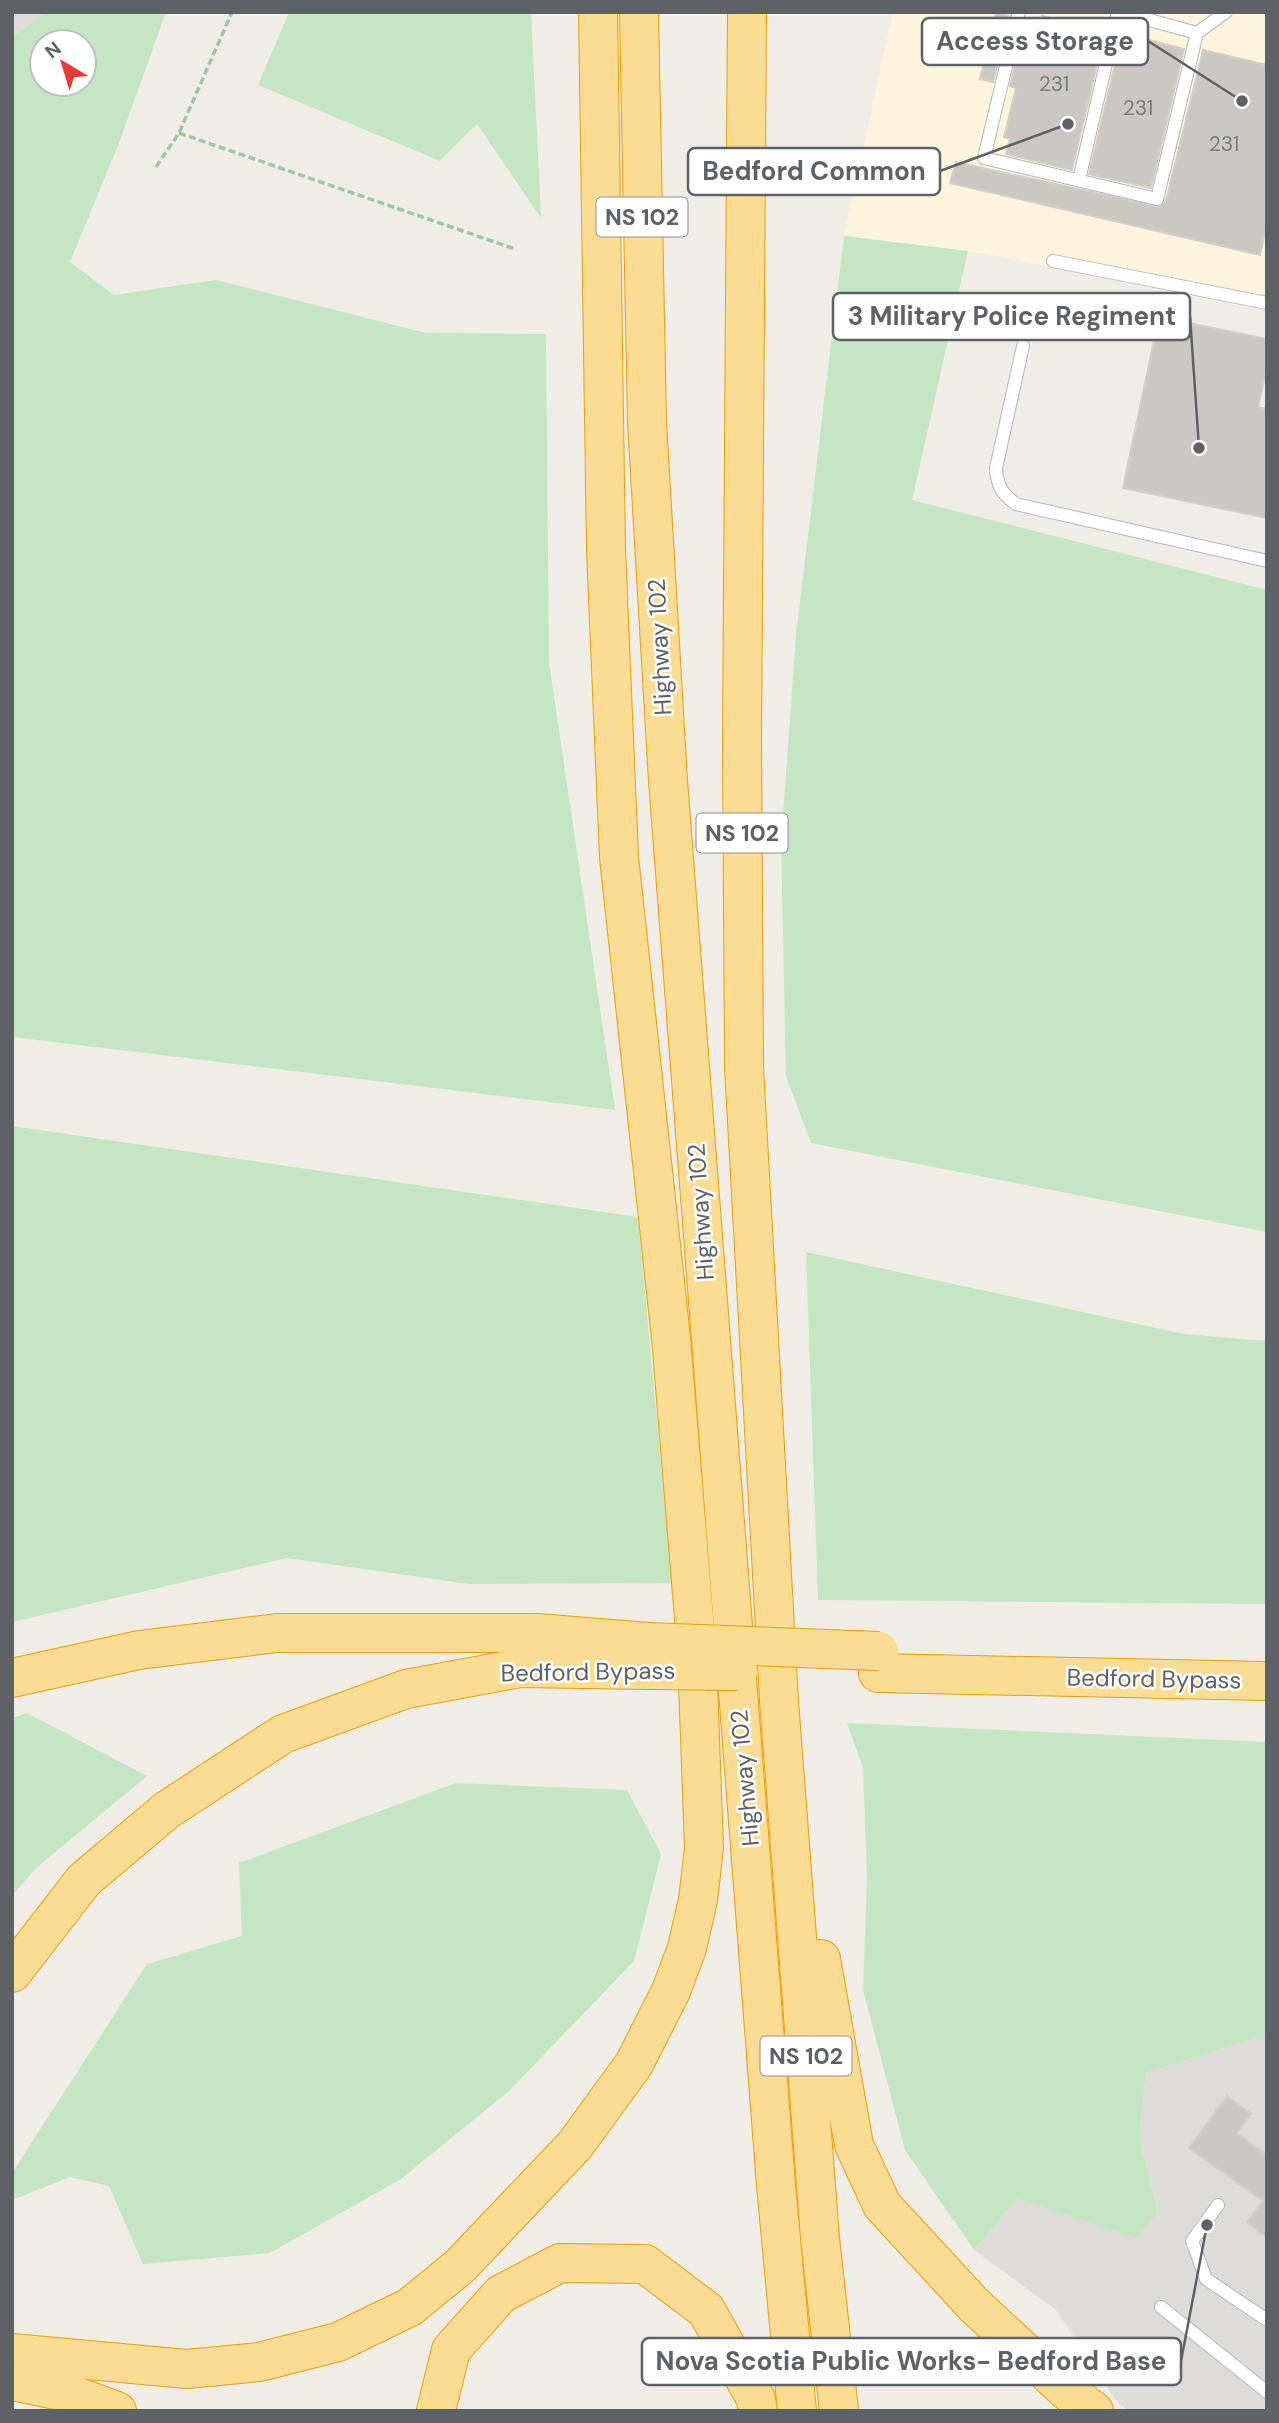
<svg xmlns="http://www.w3.org/2000/svg" width="1279" height="2423" font-family="'DM Sans',sans-serif">
<style>
.commercial{fill:#fdf4dd}
.industrial{fill:#dedcd8}
.green{fill:#c5e6c3;fill-rule:evenodd}
.building{fill:#cbc8c3;stroke:#d4cfc4;stroke-width:2}
.lines{fill:none;stroke-linecap:round;stroke-linejoin:round}
.service-casing{stroke:#b3b6ba;stroke-width:14}
.motorway-casing{stroke:#f09d06;stroke-width:40}
.path{stroke:#9dc7a7;stroke-width:3.5;stroke-dasharray:7 3.5;stroke-linecap:butt}
.service{stroke:#fff;stroke-width:12}
.motorway{stroke:#fadc92;stroke-width:38}
.motorway-bridge-casing{stroke:#f09d06;stroke-width:40;stroke-linecap:butt}
.motorway-bridge{stroke:#fadc92;stroke-width:38}
.labels{text-anchor:middle;stroke-width:5;stroke-linejoin:round;paint-order:stroke}
.number-label{font-size:21px;fill:#797c7d}
.shield{fill:#fff;stroke:#8e9194;stroke-width:2}
.shield-label{font-size:23px;font-weight:bold;fill:#5e6266}
.street-label{font-size:24px;fill:#5e6266;stroke:#fff}
.leader{fill:none;stroke:#5e6266;stroke-width:2.5}
.callout-dot{fill:#5e6266;stroke:#fff;stroke-width:2.5}
.callout{fill:#fff;stroke:#5e6266;stroke-width:2.5}
.callout-label{font-size:26px;text-anchor:middle;font-weight:bold;fill:#5e6266}
</style>
<rect width="100%" height="100%" fill="#efede6"/>
<path class="commercial" d="M 893,12 L 1267,12 L 1267,311 L 987,254 L 844,236 Z"/>
<g class="industrial">
<path d="M 12,12 L 47,12 L 12,37 Z"/>
<path d="M 1267,2034 L 1267,2411 L 1128,2411 L 1115,2399 L 1056,2310 L 974,2250 L 1017,2199 L 1136,2237 L 1158,2211 L 1139,2138 L 1146,2073 Z"/>
</g>
<g class="green">
<path d="M 47,12 L 166,12 L 119,143 L 70,262 L 114,295 L 216,280 L 426,333 L 546,334 L 549,662 L 615,1110 L 12,1037 L 12,37 ZM 84,42 L 84,84 L 42,84 L 42,42 Z"/>
<path d="M 289,12 L 531,12 L 541,218 L 477,124 L 440,161 L 258,85 Z"/>
<path d="M 844,236 L 968,251 L 912,500 L 1267,590 L 1267,1232 L 811,1143 L 786,1076 L 781,843 L 796,635 Z"/>
<path d="M 12,1126 L 638,1217 L 672,1583 L 469,1584 L 287,1558 L 12,1622 Z"/>
<path d="M 806,1252 L 1184,1334 L 1267,1341 L 1267,1604 L 818,1600 Z"/>
<path d="M 27,1713 L 147,1776 L 35,1869 L 12,1896 L 12,1718 Z"/>
<path d="M 847,1723 L 1267,1742 L 1267,2034 L 1146,2073 L 1139,2138 L 1158,2212 L 1136,2238 L 1017,2199 L 974,2250 L 905,2150 L 863,1990 L 867,1878 L 863,1768 Z"/>
<path d="M 456,1783 L 627,1790 L 661,1854 L 634,1961 L 509,2091 L 401,2179 L 270,2253 L 143,2264 L 109,2186 L 70,2177 L 12,2200 L 12,2173 L 147,1964 L 242,1936 L 239,1863 Z"/>
</g>
<g class="building">
<path d="M 996,13 L 1009,16 L 993,82 L 980,79 Z"/>
<path d="M 1042,16 L 1105,31 L 1072,170 L 1006,154 L 1010,139 L 1004,137 L 1016,88 L 1010,86 L 1026,20 L 1040,23 Z"/>
<path d="M 1125,34 L 1184,49 L 1151,188 L 1089,174 L 1122,35 Z"/>
<path d="M 1203,50 L 1267,65 L 1267,224 L 1260,255 L 950,183 L 956,162 L 1160,207 L 1166,201 Z"/>
<path d="M 1159,317 L 1267,339 L 1267,367 L 1258,407 L 1267,409 L 1267,518 L 1123,488 Z"/>
<path d="M 1227,2096 L 1251,2114 L 1237,2133 L 1267,2155 L 1267,2238 L 1247,2222 L 1263,2201 L 1189,2148 Z"/>
</g>
<g class="lines">
<g class="service-casing">
<g id="service">
<path d="M 1019,12 L 984,158 L 1157,199 L 1197,33 L 1120,12"/>
<path d="M 1197,33 L 1226,12"/>
<path d="M 1079,180 L 1118,12"/>
<path d="M 1053,261 L 1267,303"/>
<path d="M 1023,346 L 996,468 C 997,486 1002,494 1016,504 L 1267,561"/>
<path d="M 1218,2205 L 1192,2241 L 1206,2279 L 1267,2320"/>
<path d="M 1161,2307 L 1267,2392"/>
</g>
</g>
<g class="motorway-casing">
<g id="motorway">
<path d="M 639,12 L 647,422 L 668,781 L 776,2185 L 797,2411"/>
<path d="M 747,12 L 742,740 L 744,1067 L 779,1701 L 820,2238 L 839,2411"/>
<path d="M 878,1673 L 1267,1681"/>
<path d="M 12,1678 L 139,1650 L 277,1633 L 537,1633 L 648,1642"/>
<path d="M 821,1959 L 854,2145 L 882,2205 L 974,2305 L 1067,2391 L 1094,2411"/>
<path d="M 12,1973 L 84,1880 L 167,1810 L 283,1734 L 406,1689 L 520,1668 L 649,1670"/>
<path d="M 12,2353 L 187,2369 L 259,2362 L 338,2342 L 410,2307 L 460,2266 L 575,2145 L 634,2064 L 671,1991 L 687,1948 L 698,1900 L 704,1848 L 697,1655 L 671,1338 L 619,857 L 606,550 L 598,12"/>
<path d="M 12,2381 L 65,2392 L 117,2411"/>
<path d="M 436,2411 L 451,2350 L 501,2294 L 560,2263 L 645,2264 L 706,2310 L 756,2399 L 758,2411"/>
</g>
</g>
<g class="path">
<path d="M 179,133 L 515,249"/>
<path d="M 156,167 L 179,133 L 232,12"/>
</g>
<use href="#service" class="service"/>
<use href="#motorway" class="motorway"/>
<g class="motorway-bridge-casing">
<g id="motorway-bridge">
<path d="M 648,1642 L 879,1651"/>
<path d="M 649,1670 L 738,1671"/>
</g>
</g>
<use href="#motorway-bridge" class="motorway-bridge"/>
</g>
<g class="labels">
<g class="number-label">
<text x="1054" y="91">231</text>
<text x="1138" y="115">231</text>
<text x="1224" y="151">231</text>
</g>
<g class="shield">
<rect x="596.5" y="197.5" width="91" height="39" rx="5"/>
<rect x="696.5" y="813.5" width="91" height="39" rx="5"/>
<rect x="760.5" y="2036.5" width="91" height="39" rx="5"/>
</g>
<g class="shield-label">
<text x="642" y="225">NS 102</text>
<text x="742" y="841">NS 102</text>
<text x="806" y="2064">NS 102</text>
</g>
<g class="street-label">
<text transform="translate(660 647) rotate(-93)" y="8">Highway 102</text>
<text transform="translate(701 1212) rotate(-94)" y="8">Highway 102</text>
<text transform="translate(588 1672) rotate(-1)" y="8">Bedford Bypass</text>
<text transform="translate(1154 1679) rotate(1)" y="8">Bedford Bypass</text>
<text transform="translate(745 1778) rotate(-95)" y="8">Highway 102</text>
</g>
</g>
<path class="leader" d="M1242 101L1148 41M1068 124L940 171M1199 448L1190 316M1207 2225L1181 2361"/>
<g class="callout-dot">
<circle cx="1242" cy="101" r="7"/>
<circle cx="1068" cy="124" r="7"/>
<circle cx="1199" cy="448" r="7"/>
<circle cx="1207" cy="2225" r="7"/>
</g>
<g class="callout">
<rect x="922" y="18" width="226" height="47" rx="7"/>
<rect x="688" y="148" width="252" height="47" rx="7"/>
<rect x="833" y="293" width="357" height="47" rx="7"/>
<rect x="642" y="2338" width="539" height="47" rx="7"/>
</g>
<g class="callout-label">
<text x="1035" y="50">Access Storage</text>
<text x="814" y="180">Bedford Common</text>
<text x="1012" y="325">3 Military Police Regiment</text>
<text x="911" y="2370">Nova Scotia Public Works- Bedford Base</text>
</g>
<rect width="1279" height="2423" fill="none" stroke="#5e6266" stroke-width="28"/>
<g transform="translate(63 63) rotate(322)"><circle r="33" fill="#ffffff" stroke="#bfc0c2" stroke-width="2"/>
<path d="M0-5L12 26L0 18L-12 26Z" fill="#e53d36"/>
<text y="-10" font-size="19" font-weight="bold" text-anchor="middle" fill="#5e6266">N</text>
</g>
</svg>
